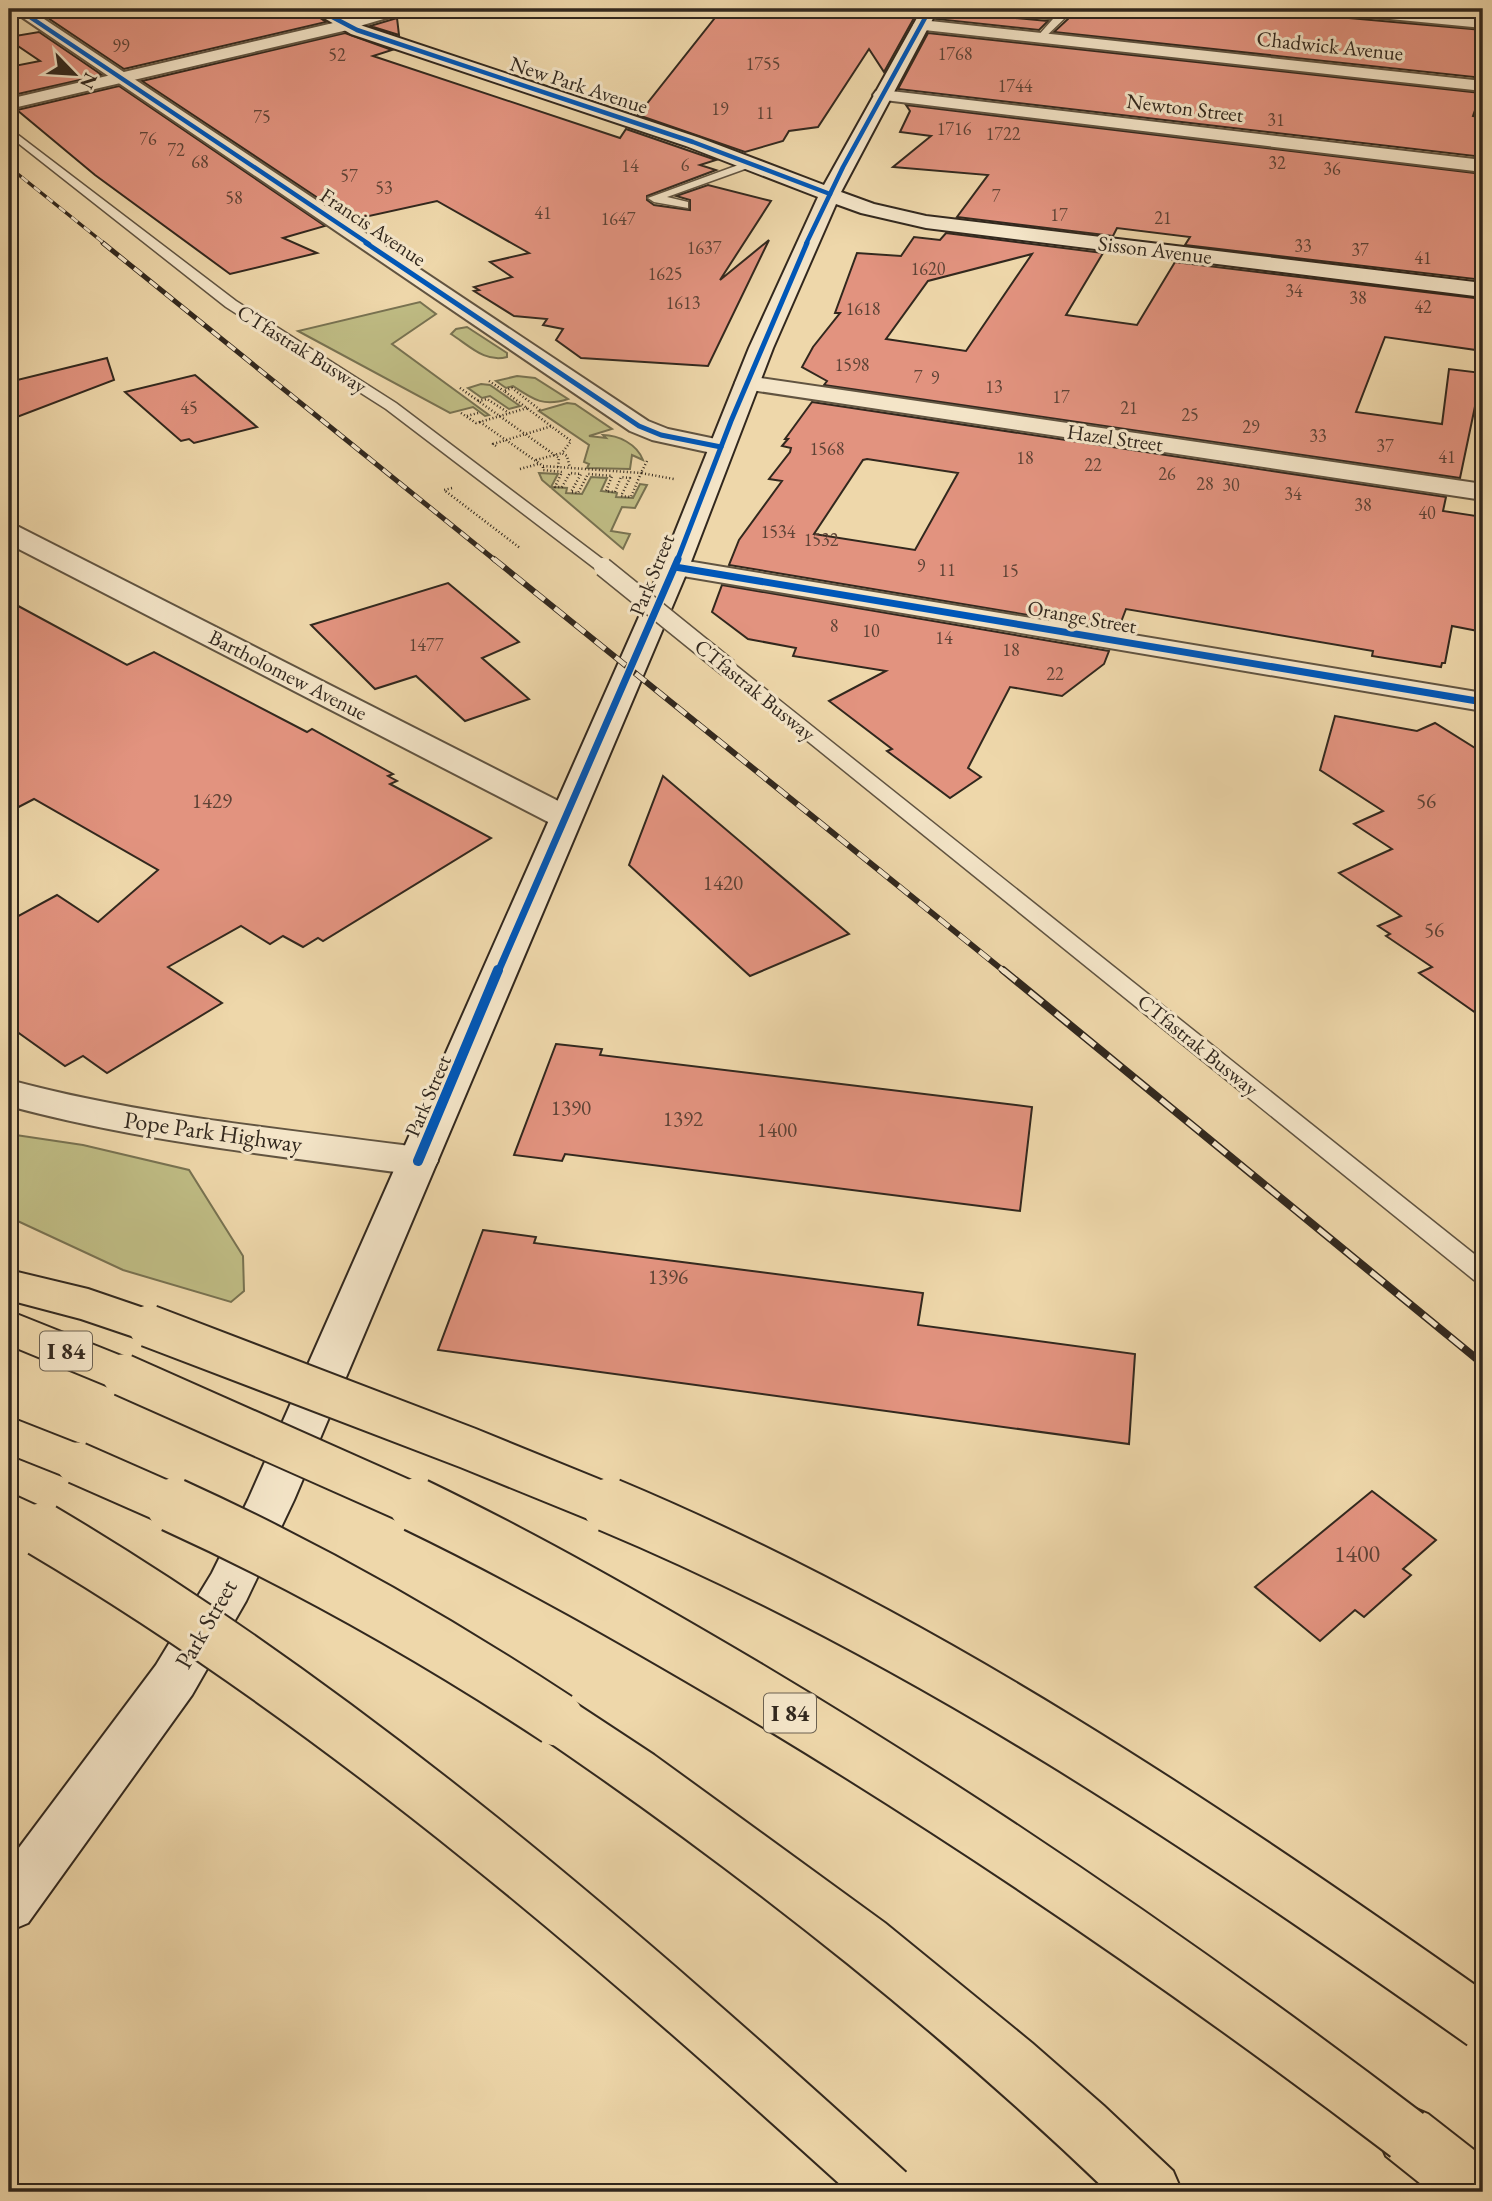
<svg xmlns="http://www.w3.org/2000/svg" width="1492" height="2201" font-family="'EB Garamond',serif">
<style>
.green{fill:#bfbc84;stroke:#787251;stroke-width:2}
.building{fill:#e2937f;stroke:#32281e;stroke-width:2;fill-rule:evenodd}
.lines{fill:none;stroke-linecap:round;stroke-linejoin:round}
.service-casing{stroke:#615441;stroke-width:3}
.minor-casing{stroke:#615441;stroke-width:4}
.tertiary-casing{stroke:#615441;stroke-width:4}
.secondary-casing{stroke:#32281e;stroke-width:4}
.motorway-casing{stroke:#32281e;stroke-width:4}
.path{stroke:#32281e;stroke-width:2.5;stroke-dasharray:1 2.5;stroke-linecap:butt}
.service{fill:#f4e5c8;fill-rule:evenodd}
.minor{fill:#f4e5c8;fill-rule:evenodd}
.tertiary{fill:#f4e5c8;fill-rule:evenodd}
.secondary{fill:#f4e5c8;fill-rule:evenodd}
.motorway{fill:#eed7aa;fill-rule:evenodd}
.rail-far3-casing{stroke:#32281e;stroke-width:3.5}
.rail-far2-casing{stroke:#32281e;stroke-width:5}
.rail-far1-casing{stroke:#32281e;stroke-width:6}
.rail-casing{stroke:#32281e;stroke-width:8}
.rail-far3{stroke:#f4e5c8;stroke-width:2.5;stroke-dasharray:8;stroke-linecap:butt}
.rail-far2{stroke:#f4e5c8;stroke-width:3.5;stroke-dasharray:10;stroke-linecap:butt}
.rail-far1{stroke:#f4e5c8;stroke-width:4.5;stroke-dasharray:13;stroke-linecap:butt}
.rail{stroke:#f4e5c8;stroke-width:5;stroke-dasharray:17;stroke-linecap:butt}
.service-bridge-casing{stroke:#615441;stroke-width:21;stroke-linecap:butt}
.motorway-bridge-far1-casing{stroke:#32281e;stroke-width:45;stroke-linecap:butt}
.motorway-bridge-casing{stroke:#32281e;stroke-width:57;stroke-linecap:butt}
.service-bridge{stroke:#f4e5c8;stroke-width:18}
.motorway-bridge-far1{stroke:#eed7aa;stroke-width:41}
.motorway-bridge{stroke:#eed7aa;stroke-width:53}
.cycleway-far3-casing{stroke:#f4e5c8;stroke-width:6}
.cycleway-far2-casing{stroke:#f4e5c8;stroke-width:8}
.cycleway-far1-casing{stroke:#f4e5c8;stroke-width:10}
.cycleway-casing{stroke:#f4e5c8;stroke-width:14}
.cycleway-far3{stroke:#0057b8;stroke-width:4.5}
.cycleway-far2{stroke:#0057b8;stroke-width:5}
.cycleway-far1{stroke:#0057b8;stroke-width:7}
.cycleway{stroke:#0057b8;stroke-width:10}
.labels{text-anchor:middle;stroke-width:6;stroke-linejoin:round;paint-order:stroke}
.far-number-label{font-size:18px;fill:#5e4336}
.far-street-label{font-size:21px;fill:#32281e;stroke:#f4e5c8}
.number-label{font-size:21px;fill:#5e4336}
.shield{fill:#f4e5c8;stroke:#6c6151;stroke-width:2}
.shield-label{font-size:23px;font-weight:bold;fill:#32281e}
.street-label{font-size:24px;fill:#32281e;stroke:#f4e5c8}
.near-number-label{font-size:24px;fill:#5e4336}
</style>
<rect width="100%" height="100%" fill="#eed7aa"/>
<filter id="stains"><feTurbulence type="fractalNoise" baseFrequency=".00286" numOctaves="4"/><feColorMatrix values="0 0 0 0 .2 0 0 0 0 .09 0 0 0 0 .02 0 0 0 .5 -.17"/></filter>
<radialGradient id="worn" r=".72"><stop offset=".6" stop-color="#630" stop-opacity="0"/><stop offset="1" stop-color="#630" stop-opacity=".3"/></radialGradient>
<g class="green">
<path d="M 420,302 L 436,314 L 392,344 L 489,415 L 485,416 L 473,407 L 450,413 L 298,331 Z"/>
<path d="M 467,327 L 507,353 L 507,357 C 485,363 470,346 451,334 L 456,329 Z"/>
<path d="M 517,376 L 535,378 L 568,399 C 544,407 534,400 513,386 L 506,388 L 496,381 Z"/>
<path d="M 481,384 L 490,385 L 520,406 L 509,409 L 490,396 L 482,398 L 468,388 Z"/>
<path d="M 567,403 L 575,404 L 612,429 L 589,436 L 606,438 L 603,435 C 618,435 637,444 643,460 L 632,455 L 630,469 L 587,468 L 589,464 L 584,462 L 589,445 L 539,411 Z"/>
<path d="M 539,473 L 558,474 L 551,487 L 567,488 L 566,493 L 582,494 L 591,477 L 607,478 L 601,491 L 617,493 L 616,497 L 633,498 L 640,484 L 647,485 L 635,508 L 622,507 L 611,531 L 630,534 L 623,549 L 542,480 Z"/>
<path d="M 9,1134 L 83,1145 L 189,1170 L 243,1256 L 244,1291 L 231,1302 L 123,1270 L 9,1217 Z"/>
</g>
<g class="building">
<path d="M 49,9 L 307,9 L 326,22 L 124,69 L 48,18 L 60,16 Z"/>
<path d="M 722,9 L 919,9 L 884,72 L 869,49 L 818,127 L 789,131 L 783,141 L 745,152 L 638,115 Z"/>
<path d="M 941,9 L 976,9 L 983,15 L 1048,21 L 1039,30 L 936,19 Z"/>
<path d="M 1034,9 L 1328,9 L 1338,17 L 1483,30 L 1483,78 L 1054,32 L 1068,19 L 1067,15 L 1061,11 Z"/>
<path d="M 1412,9 L 1483,9 L 1483,15 Z"/>
<path d="M 397,18 L 399,35 L 370,26 Z"/>
<path d="M 39,32 L 102,75 L 9,96 L 9,67 L 40,61 L 9,40 L 9,37 Z"/>
<path d="M 345,33 L 392,50 L 373,56 L 620,138 L 626,129 L 716,160 L 700,165 L 716,170 L 647,196 L 647,200 L 654,205 L 690,210 L 690,200 L 676,196 L 708,185 L 771,201 L 720,280 L 769,240 L 708,366 L 581,358 L 556,340 L 563,329 L 543,325 L 547,319 L 514,316 L 474,291 L 479,290 L 474,287 L 512,277 L 490,262 L 529,253 L 437,201 L 351,220 L 142,81 Z"/>
<path d="M 928,33 L 1481,93 L 1473,116 L 1483,118 L 1483,157 L 898,89 Z"/>
<path d="M 119,86 L 325,226 L 283,238 L 317,253 L 230,274 L 95,175 L 17,110 Z"/>
<path d="M 906,105 L 1483,174 L 1483,280 L 1185,245 L 1190,237 L 1117,228 L 1113,236 L 957,217 L 988,175 L 893,167 L 931,136 L 900,132 L 910,111 Z"/>
<path d="M 946,233 L 1103,253 L 1066,315 L 1137,325 L 1175,262 L 1483,299 L 1483,351 L 1385,337 L 1356,412 L 1442,424 L 1449,369 L 1482,373 L 1460,478 L 824,385 L 827,381 L 802,367 L 813,347 L 840,313 L 835,313 L 857,253 L 901,256 L 914,237 L 940,240 ZM 1032,254 L 966,351 L 886,339 L 928,281 Z"/>
<path d="M 107,358 L 114,380 L 9,420 L 9,382 Z"/>
<path d="M 195,375 L 257,427 L 194,443 L 189,439 L 181,441 L 125,392 Z"/>
<path d="M 812,402 L 1446,497 L 1443,511 L 1483,517 L 1483,632 L 1452,626 L 1445,663 L 1442,663 L 1441,667 L 1372,656 L 1373,651 L 1126,609 L 1118,630 L 729,565 L 739,540 L 782,481 L 769,479 L 790,452 L 791,448 L 782,446 L 788,439 L 785,439 ZM 867,459 L 958,473 L 915,550 L 814,534 L 863,460 Z"/>
<path d="M 448,583 L 519,642 L 482,658 L 529,699 L 465,721 L 416,676 L 375,689 L 311,625 Z"/>
<path d="M 722,585 L 1109,651 L 1104,664 L 1062,696 L 1010,687 L 968,768 L 981,777 L 950,798 L 887,751 L 892,749 L 829,701 L 886,671 L 793,656 L 796,648 L 748,639 L 712,612 Z"/>
<path d="M 9,601 L 127,665 L 154,652 L 307,732 L 312,729 L 393,774 L 388,776 L 397,781 L 390,784 L 491,838 L 323,941 L 318,938 L 303,947 L 283,936 L 270,944 L 241,926 L 168,967 L 222,1003 L 107,1073 L 83,1056 L 65,1066 L 9,1026 L 9,921 L 57,895 L 98,922 L 158,870 L 34,799 L 9,812 Z"/>
<path d="M 1335,716 L 1417,731 L 1435,723 L 1483,753 L 1483,1018 L 1419,973 L 1432,967 L 1386,936 L 1390,934 L 1378,926 L 1401,916 L 1339,873 L 1392,849 L 1354,824 L 1383,811 L 1320,770 Z"/>
<path d="M 663,776 L 849,934 L 750,976 L 629,865 Z"/>
<path d="M 556,1044 L 602,1049 L 600,1055 L 1032,1107 L 1020,1211 L 565,1154 L 562,1161 L 514,1155 Z"/>
<path d="M 483,1230 L 536,1237 L 534,1243 L 923,1293 L 918,1325 L 1135,1354 L 1129,1444 L 438,1350 Z"/>
<path d="M 1372,1491 L 1436,1540 L 1403,1569 L 1411,1575 L 1364,1617 L 1355,1610 L 1320,1641 L 1255,1587 Z"/>
</g>
<g class="lines">
<g class="service-casing">
<g id="service">
<path d="M 978,9 L 1009,9 L 1061,14 L 1066,17 L 1041,41 L 1036,38 L 1053,19 L 983,12 Z"/>
<path d="M 9,128 L 236,301 L 396,403 L 609,564 L 611,567 L 609,570 L 597,570 L 386,409 L 226,307 L 9,136 Z"/>
<path d="M 752,160 L 758,163 L 756,165 L 667,197 L 688,202 L 688,208 L 654,202 L 648,198 Z"/>
<path d="M 728,663 L 734,664 L 1483,1261 L 1483,1283 L 1474,1280 L 722,672 L 719,668 L 722,664 Z"/>
</g>
</g>
<g class="minor-casing">
<g id="minor">
<path d="M 10,9 L 29,9 L 648,421 L 668,429 L 730,442 L 734,447 L 730,452 L 721,455 L 652,440 L 630,431 Z"/>
<path d="M 382,9 L 406,9 L 404,13 L 346,30 L 338,25 L 340,21 Z"/>
<path d="M 1330,9 L 1387,9 L 1483,18 L 1483,28 L 1338,14 Z"/>
<path d="M 921,20 L 1483,81 L 1483,91 L 915,29 L 913,25 Z"/>
<path d="M 882,90 L 1483,160 L 1483,172 L 876,99 L 873,95 L 876,91 Z"/>
<path d="M 747,376 L 1483,484 L 1483,500 L 738,388 L 735,383 L 738,378 Z"/>
<path d="M 9,525 L 19,527 L 578,811 L 582,818 L 578,825 L 566,828 L 554,825 L 9,544 Z"/>
<path d="M 675,559 L 1483,693 L 1483,711 L 665,573 L 661,567 L 665,561 Z"/>
<path d="M 9,1080 C 143,1116 281,1129 418,1147 L 432,1151 L 438,1161 L 432,1171 L 418,1175 C 280,1156 143,1142 9,1106 Z"/>
</g>
</g>
<g class="tertiary-casing">
<path id="tertiary" d="M 346,20 L 354,25 L 352,29 L 9,109 L 9,99 Z"/>
</g>
<g class="secondary-casing">
<path id="secondary" d="M 309,9 L 329,9 L 363,26 L 700,138 L 824,185 L 922,9 L 938,9 L 841,192 L 874,204 L 926,216 L 1483,283 L 1483,297 L 926,228 L 861,213 L 836,204 L 773,348 L 689,567 L 294,1500 L 246,1601 L 192,1695 L 28,1923 L 9,1931 L 9,1861 L 156,1665 L 212,1573 L 248,1500 L 661,567 L 749,348 L 818,197 L 686,146 L 351,34 Z"/>
</g>
<g class="motorway-casing">
<g id="motorway">
<path d="M 9,1270 L 88,1289 L 164,1315 L 171,1326 L 164,1337 L 149,1342 L 81,1319 L 9,1300 Z"/>
<path d="M 9,1311 L 139,1363 L 145,1375 L 139,1387 L 123,1392 L 9,1345 Z"/>
<path d="M 9,1417 L 93,1450 L 100,1463 L 93,1476 L 77,1481 L 9,1454 Z"/>
<path d="M 9,1493 L 59,1516 L 66,1530 L 59,1544 L 42,1549 L 9,1534 Z"/>
<path d="M 557,1696 L 575,1703 L 654,1755 L 885,1923 L 1032,2043 L 1104,2106 L 1173,2171 L 1182,2192 L 1108,2192 C 932,2023 741,1873 539,1735 L 532,1719 L 539,1703 Z"/>
<path d="M 1407,2105 L 1428,2114 L 1483,2157 L 1483,2192 L 1431,2192 L 1386,2156 L 1377,2135 L 1386,2114 Z"/>
</g>
</g>
<g class="path">
<path d="M 489,381 L 504,391"/>
<path d="M 460,388 L 559,458 L 558,468"/>
<path d="M 478,401 L 487,399 L 509,413"/>
<path d="M 527,408 L 480,422 L 543,466"/>
<path d="M 540,410 L 512,388 L 504,391 L 571,441 L 562,453 L 567,456 L 570,468"/>
<path d="M 461,413 L 476,423 L 480,422"/>
<path d="M 467,416 L 478,413"/>
<path d="M 496,446 L 493,444 L 552,426"/>
<path d="M 536,460 L 562,453"/>
<path d="M 647,461 L 641,473 L 674,479"/>
<path d="M 543,466 L 641,473 L 631,497 L 621,496 L 630,478 L 621,477 L 615,492 L 606,491 L 612,476 L 588,474 L 578,493 L 571,492 L 581,474 L 570,473 L 562,487 L 555,487 L 562,472 L 543,470 Z"/>
<path d="M 520,469 L 538,464"/>
<path d="M 452,488 L 444,490 L 520,548"/>
</g>
<use href="#service" class="service"/>
<use href="#minor" class="minor"/>
<use href="#tertiary" class="tertiary"/>
<use href="#secondary" class="secondary"/>
<use href="#motorway" class="motorway"/>
<g class="rail-far3-casing">
<path id="rail-far3" d="M 9,167 L 105,244"/>
</g>
<g class="rail-far2-casing">
<path id="rail-far2" d="M 103,243 L 496,561"/>
</g>
<g class="rail-far1-casing">
<path id="rail-far1" d="M 494,559 L 1005,972"/>
</g>
<g class="rail-casing">
<path id="rail" d="M 1003,970 L 1483,1364"/>
</g>
<use href="#rail-far3" class="rail-far3"/>
<use href="#rail-far2" class="rail-far2"/>
<use href="#rail-far1" class="rail-far1"/>
<use href="#rail" class="rail"/>
<g class="service-bridge-casing">
<path id="service-bridge" d="M 603,567 L 728,668"/>
</g>
<g class="motorway-bridge-far1-casing">
<g id="motorway-bridge-far1">
<path d="M 149,1326 L 468,1448 L 613,1507"/>
<path d="M 123,1375 L 420,1507"/>
<path d="M 77,1463 L 177,1507"/>
</g>
</g>
<g class="motorway-bridge-casing">
<g id="motorway-bridge">
<path d="M 173,1505 C 307,1566 434,1638 557,1719"/>
<path d="M 416,1505 C 528,1559 636,1621 743,1684 C 973,1821 1194,1973 1407,2135"/>
<path d="M 609,1505 C 924,1637 1205,1827 1483,2023"/>
<path d="M 42,1530 C 351,1713 623,1951 888,2192"/>
</g>
</g>
<use href="#service-bridge" class="service-bridge"/>
<use href="#motorway-bridge-far1" class="motorway-bridge-far1"/>
<use href="#motorway-bridge" class="motorway-bridge"/>
<g class="cycleway-far3-casing">
<g id="cycleway-far3">
<path d="M 18,9 L 369,244"/>
<path d="M 317,9 L 357,30 L 693,142 L 830,194"/>
<path d="M 806,244 L 843,167 L 930,9"/>
</g>
</g>
<g class="cycleway-far2-casing">
<g id="cycleway-far2">
<path d="M 366,243 L 639,426 L 661,435 L 721,447"/>
<path d="M 677,561 L 731,421 L 807,243"/>
</g>
</g>
<g class="cycleway-far1-casing">
<g id="cycleway-far1">
<path d="M 675,567 L 1483,702"/>
<path d="M 498,972 L 678,559"/>
</g>
</g>
<g class="cycleway-casing">
<path id="cycleway" d="M 418,1161 L 498,970"/>
</g>
<use href="#cycleway-far3" class="cycleway-far3"/>
<use href="#cycleway-far2" class="cycleway-far2"/>
<use href="#cycleway-far1" class="cycleway-far1"/>
<use href="#cycleway" class="cycleway"/>
</g>
<g class="labels">
<g class="far-number-label">
<text x="121" y="52">99</text>
<text x="955" y="60">1768</text>
<text x="337" y="61">52</text>
<text x="763" y="70">1755</text>
<text x="1015" y="92">1744</text>
<text x="720" y="115">19</text>
<text x="765" y="119">11</text>
<text x="262" y="123">75</text>
<text x="1276" y="126">31</text>
<text x="954" y="135">1716</text>
<text x="1003" y="140">1722</text>
<text x="148" y="145">76</text>
<text x="176" y="156">72</text>
<text x="200" y="168">68</text>
<text x="1277" y="169">32</text>
<text x="685" y="171">6</text>
<text x="630" y="172">14</text>
<text x="1332" y="175">36</text>
<text x="349" y="182">57</text>
<text x="384" y="194">53</text>
<text x="996" y="202">7</text>
<text x="234" y="204">58</text>
<text x="543" y="219">41</text>
<text x="1059" y="221">17</text>
<text x="1163" y="224">21</text>
<text x="618" y="225">1647</text>
<text x="1303" y="252">33</text>
<text x="704" y="254">1637</text>
<text x="1360" y="256">37</text>
<text x="1423" y="264">41</text>
<text x="928" y="275">1620</text>
<text x="665" y="280">1625</text>
<text x="1294" y="297">34</text>
<text x="1358" y="304">38</text>
<text x="683" y="309">1613</text>
<text x="1423" y="313">42</text>
<text x="863" y="315">1618</text>
<text x="852" y="371">1598</text>
<text x="918" y="383">7</text>
<text x="935" y="384">9</text>
<text x="994" y="393">13</text>
<text x="1061" y="403">17</text>
<text x="189" y="414">45</text>
<text x="1129" y="414">21</text>
<text x="1190" y="421">25</text>
<text x="1251" y="433">29</text>
<text x="1318" y="442">33</text>
<text x="1385" y="452">37</text>
<text x="827" y="455">1568</text>
<text x="1447" y="463">41</text>
<text x="1025" y="464">18</text>
<text x="1093" y="471">22</text>
<text x="1167" y="480">26</text>
<text x="1205" y="490">28</text>
<text x="1231" y="491">30</text>
<text x="1293" y="500">34</text>
<text x="1363" y="511">38</text>
<text x="1427" y="519">40</text>
<text x="778" y="538">1534</text>
<text x="821" y="546">1532</text>
<text x="921" y="572">9</text>
<text x="947" y="576">11</text>
<text x="1010" y="577">15</text>
<text x="834" y="632">8</text>
<text x="871" y="637">10</text>
<text x="944" y="644">14</text>
<text x="426" y="651">1477</text>
<text x="1011" y="656">18</text>
<text x="1055" y="680">22</text>
</g>
<g class="far-street-label">
<text transform="translate(1330 46) rotate(6)" y="7">Chadwick Avenue</text>
<text transform="translate(579 85) rotate(18)" y="7">New Park Avenue</text>
<text transform="translate(1185 108) rotate(7)" y="7">Newton Street</text>
<text transform="translate(373 227) rotate(34)" y="7">Francis Avenue</text>
<text transform="translate(1155 250) rotate(7)" y="7">Sisson Avenue</text>
<text transform="translate(302 349) rotate(32)" y="7">CTfastrak Busway</text>
<text transform="translate(1115 438) rotate(8)" y="7">Hazel Street</text>
<text transform="translate(652 575) rotate(-68)" y="7">Park Street</text>
<text transform="translate(1082 617) rotate(10)" y="7">Orange Street</text>
<text transform="translate(288 675) rotate(27)" y="7">Bartholomew Avenue</text>
<text transform="translate(755 690) rotate(39)" y="7">CTfastrak Busway</text>
<text transform="translate(1198 1045) rotate(39)" y="7">CTfastrak Busway</text>
<text transform="translate(428 1096) rotate(-67)" y="7">Park Street</text>
</g>
<g class="number-label">
<text x="212" y="808">1429</text>
<text x="1426" y="808">56</text>
<text x="723" y="890">1420</text>
<text x="1434" y="937">56</text>
<text x="571" y="1115">1390</text>
<text x="683" y="1126">1392</text>
<text x="777" y="1137">1400</text>
<text x="668" y="1284">1396</text>
</g>
<g class="shield">
<rect x="40" y="1331.5" width="52" height="39" rx="5"/>
<rect x="764" y="1693.5" width="52" height="39" rx="5"/>
</g>
<g class="shield-label">
<text x="66" y="1359">I 84</text>
<text x="790" y="1721">I 84</text>
</g>
<g class="street-label">
<text transform="translate(213 1132) rotate(8)" y="8">Pope Park Highway</text>
<text transform="translate(206 1624) rotate(-60)" y="8">Park Street</text>
</g>
<g class="near-number-label">
<text x="1357" y="1562">1400</text>
</g>
</g>
<rect width="1492" height="2201" fill="none" stroke="#eed7aa" stroke-width="35"/>
<rect x="10" y="10" width="1471" height="2180" fill="none" stroke="#32281e" stroke-width="3.5"/>
<rect x="18" y="18" width="1457" height="2166" fill="none" stroke="#32281e" stroke-width="2"/>
<g transform="translate(74 74) rotate(115)" stroke="#f4e5c8" stroke-width="5" paint-order="stroke">
<path d="M0-5L12 26L0 18L-12 26Z" fill="#32281e"/>
<text y="-10" font-size="19" font-weight="bold" text-anchor="middle" fill="#32281e">N</text>
</g>
<rect width="100%" height="100%" filter="url(#stains)"/>
<rect width="100%" height="100%" fill="url(#worn)"/>
</svg>
